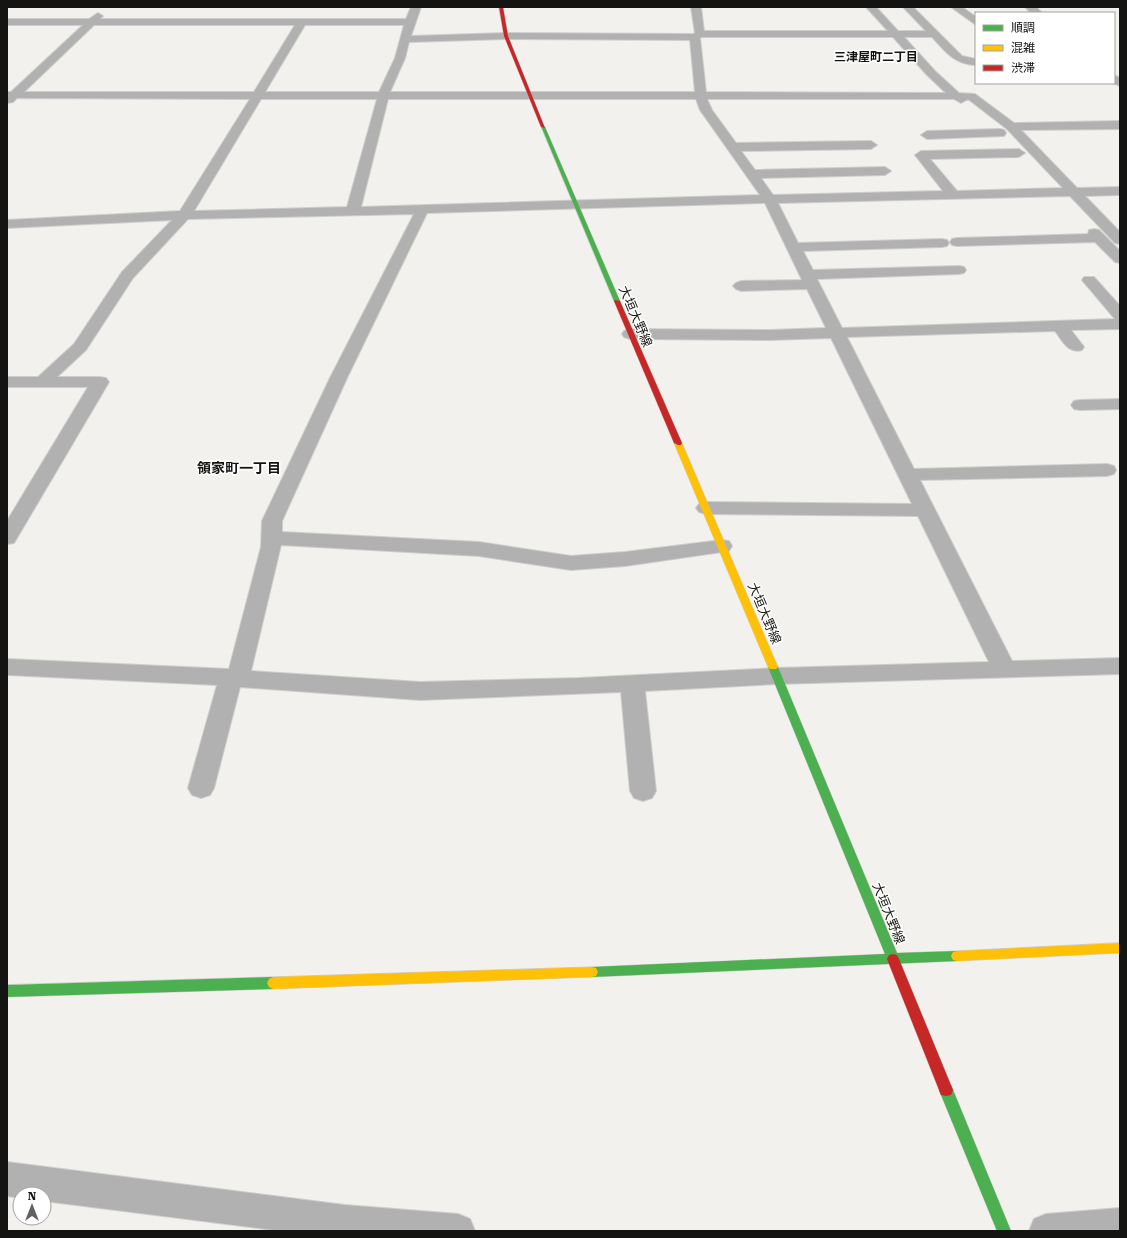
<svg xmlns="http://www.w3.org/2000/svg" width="1127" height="1238" font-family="'Roboto Serif','Noto Sans JP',serif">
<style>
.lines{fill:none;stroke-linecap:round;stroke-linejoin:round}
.street-casing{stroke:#cececc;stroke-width:2}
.fast-casing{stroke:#cececc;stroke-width:1}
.slow-casing{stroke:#cececc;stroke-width:1}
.jam-casing{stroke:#cececc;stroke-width:1}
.street{fill:#b2b1b1;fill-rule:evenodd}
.fast{fill:#4caf50;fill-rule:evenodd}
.slow{fill:#ffc107;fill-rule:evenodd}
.jam{fill:#c62828;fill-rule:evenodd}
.labels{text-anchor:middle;stroke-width:3;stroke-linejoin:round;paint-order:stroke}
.far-neighbourhood-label{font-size:12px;font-weight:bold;fill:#141412;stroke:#fff}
.street-label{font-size:13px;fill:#141412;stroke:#fff}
.neighbourhood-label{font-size:14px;font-weight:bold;fill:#141412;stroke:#fff}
</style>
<rect width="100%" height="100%" fill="#f3f1ee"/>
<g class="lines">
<g class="street-casing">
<g id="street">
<path d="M 411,7 L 421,7 L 411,36 L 506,33 L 693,34 L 695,33 L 691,7 L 701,7 L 704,31 L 888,31 L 866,7 L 876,7 L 898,31 L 926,31 L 903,7 L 913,7 L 962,56 L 976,59 L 976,65 C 955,65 945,51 932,37 L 904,37 L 935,71 L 959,93 L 975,94 L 1014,123 L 1120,121 L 1120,129 L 1021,130 L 1077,188 L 1120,187 L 1120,195 L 1085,196 L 1120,232 L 1120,244 L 1115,243 L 1070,196 L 778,203 L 798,243 L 942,239 L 947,240 L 949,243 L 947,246 L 942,247 L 803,251 L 813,270 L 959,266 L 964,267 L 966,270 L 964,273 L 959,274 L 817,279 L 842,328 L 1115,319 L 1082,280 L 1084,277 L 1094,277 L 1120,306 L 1120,329 L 1071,330 L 1084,347 L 1082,350 C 1068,354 1062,340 1055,331 L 847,337 L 914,469 L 1107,464 L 1114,466 L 1116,470 L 1114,474 L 1107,476 L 920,480 L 1012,661 L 1120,658 L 1120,674 L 777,684 L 645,691 L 656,791 L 652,798 L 643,801 L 634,798 L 630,791 L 621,692 L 420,700 L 240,687 L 214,788 L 210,795 L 201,798 L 192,795 L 188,788 L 217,685 L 7,675 L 7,659 L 229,669 L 261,547 L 262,521 L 330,378 L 414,214 L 188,219 L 133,278 L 86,350 L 57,377 L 100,377 L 106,378 L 109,382 L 17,538 L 14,543 L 7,544 L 7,521 L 88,387 L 7,387 L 7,377 L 38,377 L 74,344 L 122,272 L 172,220 L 7,228 L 7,220 L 180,211 L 250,99 L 17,98 L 13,102 L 7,103 L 7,92 L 11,92 L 83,25 L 7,25 L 7,19 L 89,19 L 98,13 L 103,16 L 100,19 L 406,19 ZM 94,25 L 295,25 L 254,92 L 24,92 ZM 305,25 L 404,25 L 395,58 L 379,92 L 265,92 ZM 702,37 L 893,37 L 927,75 L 946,93 L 706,92 L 700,38 ZM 506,39 L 690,40 L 695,92 L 390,92 L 405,58 L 409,42 ZM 261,99 L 377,99 L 347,207 L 194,211 ZM 388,99 L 696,99 L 700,110 L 760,195 L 361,207 ZM 707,99 L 954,99 L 961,103 L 968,99 L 1007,129 L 1063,188 L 957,191 L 930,159 L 1019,157 L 1025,153 L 1019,149 L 921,151 L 915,155 L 943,191 L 773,195 L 761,178 L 885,175 L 891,171 L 885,167 L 755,170 L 741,151 L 871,149 L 877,145 L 871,141 L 736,143 L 712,110 ZM 765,203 L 802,280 L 741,281 L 736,283 L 733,286 L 736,289 L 741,291 L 807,289 L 826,328 L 770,330 L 630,329 L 624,331 L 622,334 L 624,337 L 630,339 L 770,340 L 831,338 L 912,504 L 706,502 L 699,504 L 696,508 L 699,512 L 706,514 L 918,516 L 989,662 L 777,668 L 579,678 L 420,682 L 251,671 L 281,545 L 479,556 L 571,570 L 625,566 L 729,551 L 732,546 L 729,541 L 722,540 L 625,552 L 571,556 L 479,542 L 282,532 L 282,521 L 347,378 L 427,213 Z"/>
<path d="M 951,7 L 962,7 L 976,17 L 976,25 Z"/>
<path d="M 1025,7 L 1036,7 L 1042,13 L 1031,13 Z"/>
<path d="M 1114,75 L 1120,78 L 1120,86 L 1113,83 Z"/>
<path d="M 1000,129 L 1004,130 L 1006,133 L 1004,136 L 927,139 L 921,135 L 927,131 Z"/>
<path d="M 1094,229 L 1099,230 L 1120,251 L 1120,263 L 1115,262 L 1095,242 L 957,246 L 952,245 L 950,242 L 952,239 L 957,238 L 1088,234 L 1089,230 Z"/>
<path d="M 1120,399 L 1120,409 L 1080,410 L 1074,409 L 1071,405 L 1074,401 L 1080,400 Z"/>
<path d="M 7,1162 L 345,1205 L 458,1214 L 470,1219 L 475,1231 L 281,1231 L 44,1201 L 44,1194 L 20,1194 L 20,1198 L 7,1196 Z"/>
<path d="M 1120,1208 L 1120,1231 L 1029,1231 L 1034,1219 L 1046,1214 Z"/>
</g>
</g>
<g class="fast-casing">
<g id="fast">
<path d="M 541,126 L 545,127 L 620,301 L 619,302 L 614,301 Z"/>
<path d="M 773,664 L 776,665 L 778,667 L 897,953 L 957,951 L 961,952 L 963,956 L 961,960 L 957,961 L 592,977 L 588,976 L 586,972 L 588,968 L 592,967 L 885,954 L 768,667 L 770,665 Z"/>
<path d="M 273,977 L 277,979 L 279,983 L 277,987 L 273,989 L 7,997 L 7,985 Z"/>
<path d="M 946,1084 L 951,1085 L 1011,1231 L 997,1231 L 939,1090 L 941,1085 Z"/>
</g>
</g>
<g class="slow-casing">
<g id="slow">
<path d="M 675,441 L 678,441 L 682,443 L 778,667 L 776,669 L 770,669 L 768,667 L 674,443 Z"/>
<path d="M 1120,943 L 1120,953 L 957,961 L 953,960 L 951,956 L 953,952 L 957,951 Z"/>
<path d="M 592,967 L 596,968 L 598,972 L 596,976 L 592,977 L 273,989 L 269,987 L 267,983 L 269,979 L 273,977 Z"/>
</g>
</g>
<g class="jam-casing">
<g id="jam">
<path d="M 499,7 L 503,7 L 508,36 L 545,128 L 541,127 L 504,36 Z"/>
<path d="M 615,300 L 620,301 L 682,443 L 681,445 L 678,445 L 674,443 L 614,301 Z"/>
<path d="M 893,954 L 897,955 L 899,959 L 953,1090 L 951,1095 L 946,1096 L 941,1095 L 887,959 L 889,955 Z"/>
</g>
</g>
<use href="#street" class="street"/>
<use href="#fast" class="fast"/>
<use href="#slow" class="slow"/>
<use href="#jam" class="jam"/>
</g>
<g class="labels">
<g class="far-neighbourhood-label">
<text x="876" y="61">三津屋町二丁目</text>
</g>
<g class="street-label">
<text transform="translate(636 316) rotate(67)" y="5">大垣大野線</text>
<text transform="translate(765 613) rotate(67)" y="5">大垣大野線</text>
<text transform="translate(889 913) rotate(68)" y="5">大垣大野線</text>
</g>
<g class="neighbourhood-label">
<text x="239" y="473">領家町一丁目</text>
</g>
</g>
<rect width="1127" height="1238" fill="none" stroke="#141412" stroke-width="16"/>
<rect x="975" y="12" width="140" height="72" fill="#ffffff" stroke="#a1a1a0"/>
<rect x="983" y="25" width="20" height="6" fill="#4caf50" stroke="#a1a1a0"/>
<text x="1011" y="32" font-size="12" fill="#141412">順調</text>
<rect x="983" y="45" width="20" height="6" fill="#ffc107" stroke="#a1a1a0"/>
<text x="1011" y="52" font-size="12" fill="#141412">混雑</text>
<rect x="983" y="65" width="20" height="6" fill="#c62828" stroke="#a1a1a0"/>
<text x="1011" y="72" font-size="12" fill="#141412">渋滞</text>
<g transform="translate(32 1206)"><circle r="19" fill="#ffffff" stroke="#a1a1a0"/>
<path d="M0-3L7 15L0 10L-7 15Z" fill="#62615f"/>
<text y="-6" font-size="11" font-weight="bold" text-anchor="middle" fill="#141412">N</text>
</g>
</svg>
